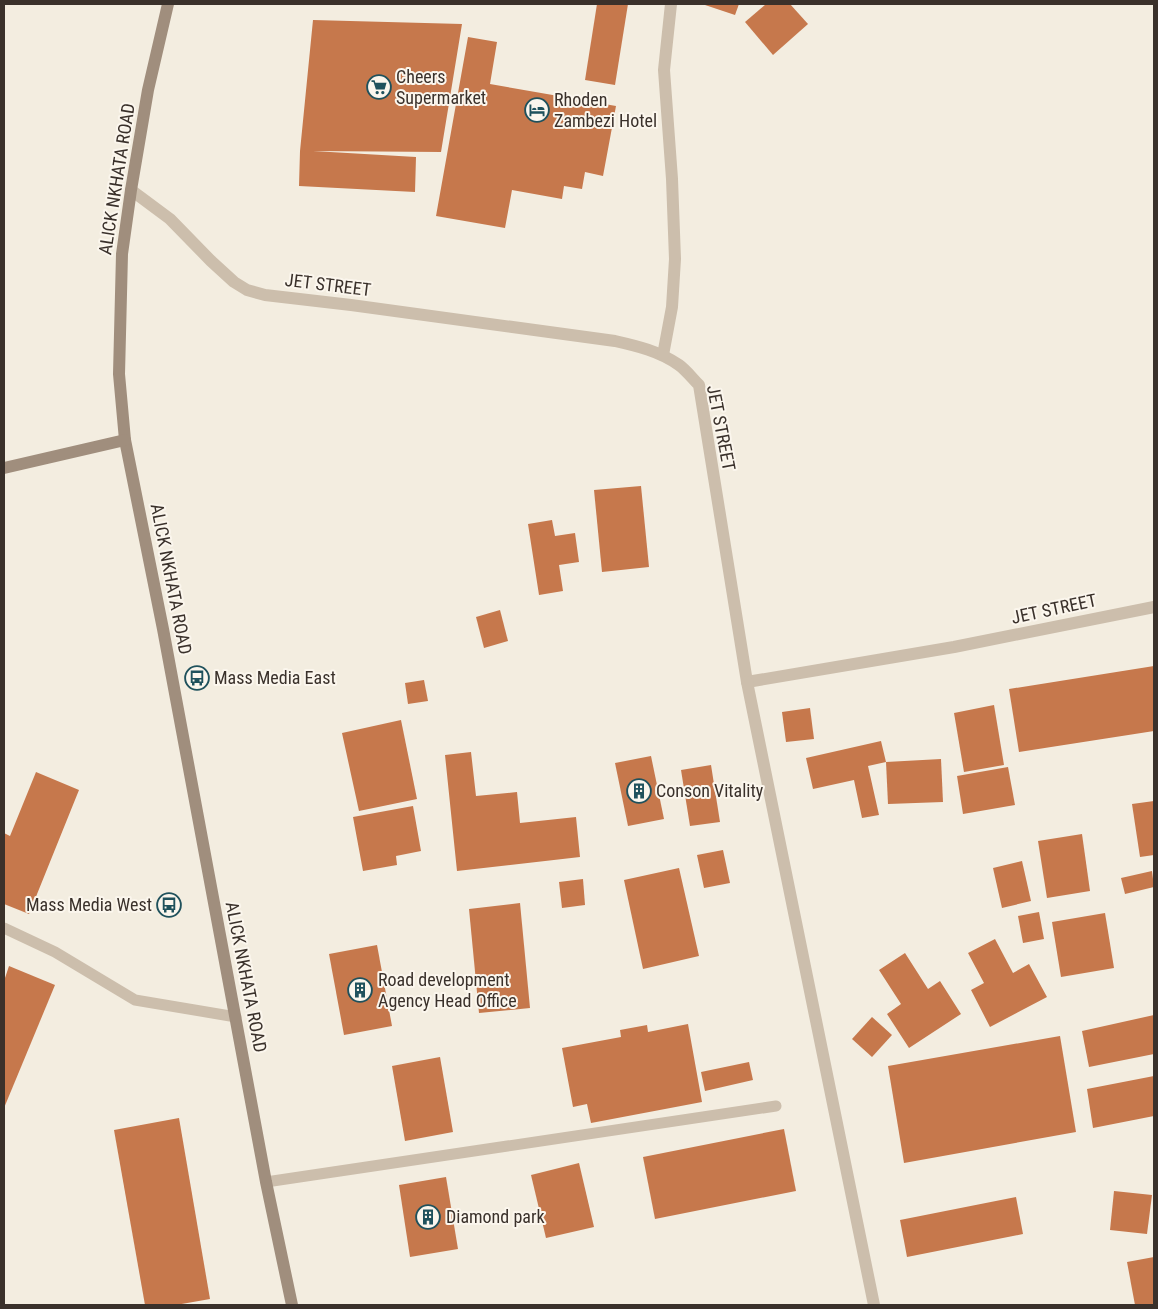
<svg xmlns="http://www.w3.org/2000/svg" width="1158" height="1309" font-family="'Roboto Condensed',sans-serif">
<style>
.building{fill:#c6784c}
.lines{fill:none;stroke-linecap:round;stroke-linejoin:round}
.service{stroke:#ccbeac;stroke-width:11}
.minor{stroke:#ccbeac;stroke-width:12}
.secondary{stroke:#a08e7d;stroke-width:12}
.labels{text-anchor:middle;stroke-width:4;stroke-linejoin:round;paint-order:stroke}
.poi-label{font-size:18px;fill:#3a312b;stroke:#fbf6ed;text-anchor:start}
.street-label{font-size:18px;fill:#3a312b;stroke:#fbf6ed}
</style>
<rect width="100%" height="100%" fill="#f3ede0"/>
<g class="building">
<path d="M 597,4 L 628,4 L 615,85 L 585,80 Z"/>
<path d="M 702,4 L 739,4 L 735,15 Z"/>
<path d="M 766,4 L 790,4 L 808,24 L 773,55 L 745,22 Z"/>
<path d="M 313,20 L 462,24 L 441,152 L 313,151 L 416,157 L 415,192 L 299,186 L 300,151 Z"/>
<path d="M 468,37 L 497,42 L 490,84 L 616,106 L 603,176 L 585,172 L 582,189 L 564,186 L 562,199 L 512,190 L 505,228 L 436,216 Z"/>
<path d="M 641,486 L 649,567 L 602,572 L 594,490 Z"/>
<path d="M 552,520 L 555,536 L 575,533 L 579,562 L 559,565 L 563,591 L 539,595 L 528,524 Z"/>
<path d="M 500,610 L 508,641 L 484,648 L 476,617 Z"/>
<path d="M 1154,666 L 1154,731 L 1019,752 L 1009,689 Z"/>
<path d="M 424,680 L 428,701 L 408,704 L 405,683 Z"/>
<path d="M 994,705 L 1004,765 L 964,772 L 954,713 Z"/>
<path d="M 810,708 L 814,739 L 786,742 L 782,712 Z"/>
<path d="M 401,720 L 417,799 L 359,811 L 342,733 Z"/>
<path d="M 881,741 L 886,762 L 868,766 L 879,815 L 862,818 L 854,780 L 813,789 L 806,758 Z"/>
<path d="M 471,752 L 476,796 L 517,792 L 520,823 L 576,817 L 580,857 L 457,871 L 445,755 Z"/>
<path d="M 651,756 L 664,819 L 628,826 L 615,763 Z"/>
<path d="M 941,759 L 943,802 L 888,804 L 886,762 Z"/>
<path d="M 711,765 L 720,822 L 690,826 L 681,770 Z"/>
<path d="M 1008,767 L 1015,805 L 963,814 L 957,776 Z"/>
<path d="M 36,772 L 79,790 L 29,914 L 4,904 L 4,833 L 10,836 Z"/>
<path d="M 1154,801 L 1154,855 L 1140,857 L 1132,804 Z"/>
<path d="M 413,806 L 421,851 L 396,856 L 397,865 L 363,871 L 353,817 Z"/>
<path d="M 1082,834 L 1090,891 L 1047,898 L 1038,841 Z"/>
<path d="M 723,850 L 730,883 L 704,888 L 697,855 Z"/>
<path d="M 1022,861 L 1031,901 L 1002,908 L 993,868 Z"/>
<path d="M 679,868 L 699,956 L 643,969 L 624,880 Z"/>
<path d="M 1152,871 L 1154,887 L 1125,894 L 1121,878 Z"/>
<path d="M 583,879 L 585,905 L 562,908 L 559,882 Z"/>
<path d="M 520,903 L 530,1008 L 479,1013 L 469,909 Z"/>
<path d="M 1039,912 L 1044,939 L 1023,943 L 1018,916 Z"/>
<path d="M 1105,913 L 1114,968 L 1061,977 L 1052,922 Z"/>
<path d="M 995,939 L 1013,973 L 1029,964 L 1047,997 L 990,1027 L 971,990 L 984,983 L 968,953 Z"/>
<path d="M 377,945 L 392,1026 L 344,1035 L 329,954 Z"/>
<path d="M 905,953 L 928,989 L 940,981 L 961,1014 L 909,1048 L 887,1014 L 901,1004 L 879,970 Z"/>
<path d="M 9,966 L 55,985 L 4,1108 L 4,981 Z"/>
<path d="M 1154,1015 L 1154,1054 L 1089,1067 L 1082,1031 Z"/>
<path d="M 872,1017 L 892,1035 L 872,1057 L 852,1039 Z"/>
<path d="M 688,1024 L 702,1102 L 591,1123 L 587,1104 L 573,1107 L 562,1048 L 621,1037 L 620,1030 L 647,1025 L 648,1032 Z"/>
<path d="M 1060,1036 L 1076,1132 L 904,1163 L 888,1066 Z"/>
<path d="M 440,1057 L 453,1132 L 405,1141 L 392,1066 Z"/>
<path d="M 749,1062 L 753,1080 L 705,1091 L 701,1072 Z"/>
<path d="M 1154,1076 L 1154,1116 L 1093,1128 L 1087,1089 Z"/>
<path d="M 179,1118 L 210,1299 L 176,1305 L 145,1305 L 114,1130 Z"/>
<path d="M 784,1129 L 796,1191 L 655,1219 L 643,1157 Z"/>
<path d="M 579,1163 L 594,1227 L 546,1238 L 531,1175 Z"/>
<path d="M 446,1177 L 458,1249 L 410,1257 L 399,1185 Z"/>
<path d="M 1114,1191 L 1152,1195 L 1147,1234 L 1110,1230 Z"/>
<path d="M 1016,1197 L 1023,1234 L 907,1257 L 900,1220 Z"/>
<path d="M 1154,1257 L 1154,1305 L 1135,1305 L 1127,1262 Z"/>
</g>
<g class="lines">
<g class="service">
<path d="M 4,928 L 55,952 L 135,1000 L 236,1017"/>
<path d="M 266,1182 L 776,1106"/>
</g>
<g class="minor">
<path d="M 131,190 L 170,219 L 211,261 L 234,282 L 247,290 L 265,295 L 351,305 L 615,341 C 637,346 659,351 679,365 C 686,370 692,378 699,385 L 747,682 L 954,647 L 1154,607"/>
<path d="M 663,355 L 672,307 L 675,259 L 672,179 L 664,70 L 671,4"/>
<path d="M 747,682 L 874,1305"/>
</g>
<g class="secondary">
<path d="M 168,4 L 148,90 L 131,190 L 122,254 L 119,374 L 125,440 L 163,629 L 266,1182 L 292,1305"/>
<path d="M 4,468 L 125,440"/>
</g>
</g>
<defs>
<g id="supermarket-ring" transform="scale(1.25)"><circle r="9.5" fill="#fbf6ed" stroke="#1f515c" stroke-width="1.5"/><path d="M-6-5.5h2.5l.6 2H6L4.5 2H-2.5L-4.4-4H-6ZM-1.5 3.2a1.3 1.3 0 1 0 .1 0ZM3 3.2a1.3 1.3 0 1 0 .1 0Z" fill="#1f515c"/></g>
<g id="hotel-ring" transform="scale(1.25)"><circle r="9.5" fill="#fbf6ed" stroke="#1f515c" stroke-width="1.5"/><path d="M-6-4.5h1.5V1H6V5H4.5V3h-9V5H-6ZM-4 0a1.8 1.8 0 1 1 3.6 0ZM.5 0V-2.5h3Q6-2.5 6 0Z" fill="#1f515c"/></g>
<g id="bus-ring" transform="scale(1.25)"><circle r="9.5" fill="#fbf6ed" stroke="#1f515c" stroke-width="1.5"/><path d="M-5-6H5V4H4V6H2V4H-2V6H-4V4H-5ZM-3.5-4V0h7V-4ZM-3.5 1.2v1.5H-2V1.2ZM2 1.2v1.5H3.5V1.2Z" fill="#1f515c"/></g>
<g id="building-ring" transform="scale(1.25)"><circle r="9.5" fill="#fbf6ed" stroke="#1f515c" stroke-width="1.5"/><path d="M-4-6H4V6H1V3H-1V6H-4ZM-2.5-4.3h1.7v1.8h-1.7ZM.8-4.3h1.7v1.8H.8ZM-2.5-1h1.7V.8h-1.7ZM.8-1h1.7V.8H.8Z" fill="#1f515c"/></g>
</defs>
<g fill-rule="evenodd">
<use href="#supermarket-ring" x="379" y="87"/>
<use href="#hotel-ring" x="537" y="110"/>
<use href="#bus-ring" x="197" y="678"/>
<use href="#building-ring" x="639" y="791"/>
<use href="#bus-ring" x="169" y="905"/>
<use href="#building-ring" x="360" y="990"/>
<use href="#building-ring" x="428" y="1217"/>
</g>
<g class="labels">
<g class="poi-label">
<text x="396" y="83">Cheers<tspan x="396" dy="21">Supermarket</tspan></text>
<text x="554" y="106">Rhoden<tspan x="554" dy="21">Zambezi Hotel</tspan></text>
<text x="214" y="684">Mass Media East</text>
<text x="656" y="797">Conson Vitality</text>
<text x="152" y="911" text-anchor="end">Mass Media West</text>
<text x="378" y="986">Road development<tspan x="378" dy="21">Agency Head Office</tspan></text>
<text x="446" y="1223">Diamond park</text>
</g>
<g class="street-label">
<text transform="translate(117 179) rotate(-81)" y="6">ALICK NKHATA ROAD</text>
<text transform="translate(328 285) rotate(7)" y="6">JET STREET</text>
<text transform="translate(721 428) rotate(79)" y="6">JET STREET</text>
<text transform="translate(171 579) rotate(79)" y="6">ALICK NKHATA ROAD</text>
<text transform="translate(1054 609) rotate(-12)" y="6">JET STREET</text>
<text transform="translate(246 977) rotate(79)" y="6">ALICK NKHATA ROAD</text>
</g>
</g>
<rect width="1158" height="1309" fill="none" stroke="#3a312b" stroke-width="10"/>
</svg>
